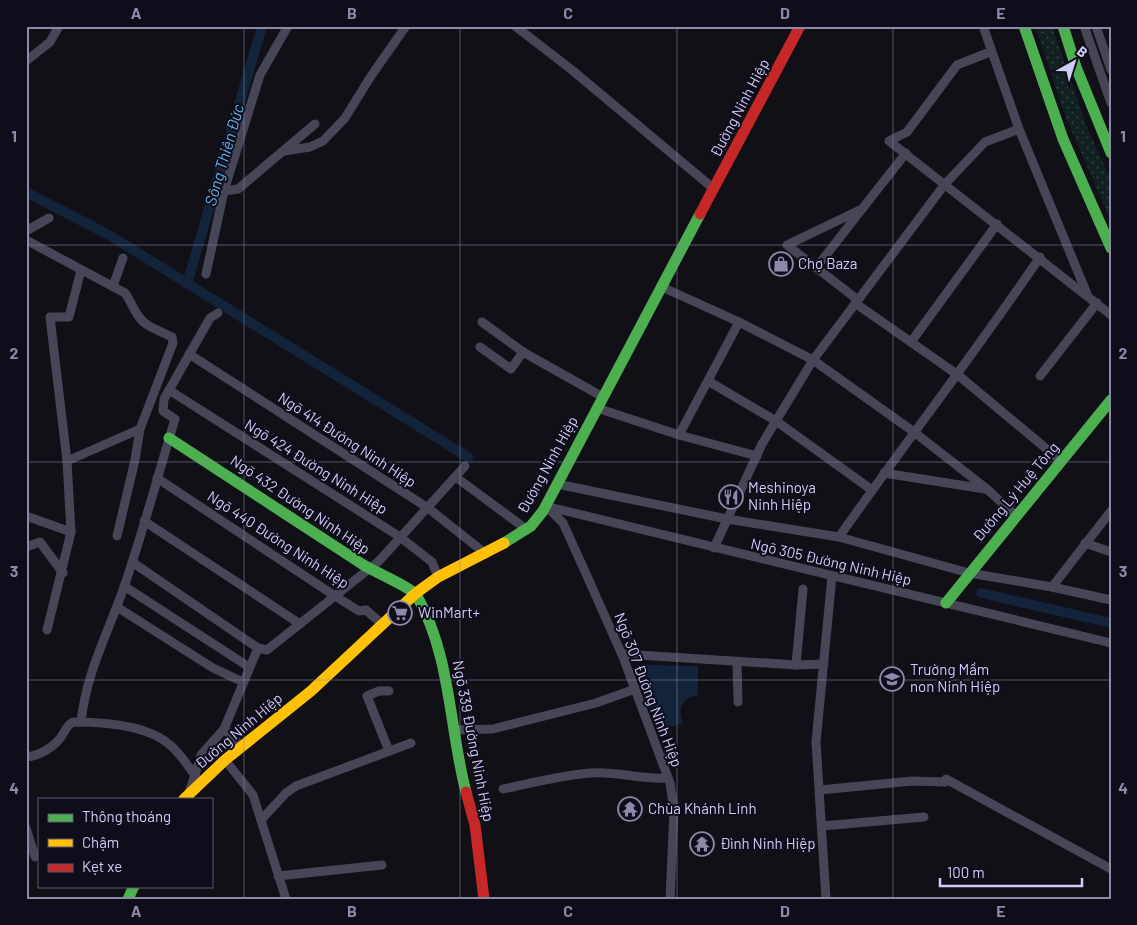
<svg xmlns="http://www.w3.org/2000/svg" width="1137" height="925" font-family="Barlow,sans-serif">
<style>
.grass{fill:url(#grass-dots)}
.water{fill:#13233a}
.lines{fill:none;stroke-linecap:round;stroke-linejoin:round}
.canal{stroke:#13233a;stroke-width:10}
.street{stroke:#464657;stroke-width:9}
.fast{stroke:#4caf50;stroke-width:11}
.slow{stroke:#ffc107;stroke-width:11}
.jam{stroke:#c62828;stroke-width:11}
.grid{fill:none;stroke:#8d8aa9;stroke-width:1;stroke-opacity:0.55}
.labels{text-anchor:middle;stroke-width:4;stroke-linejoin:round;paint-order:stroke}
.street-label{font-size:15px;fill:#d0ccf8;stroke:#0f0d1a}
.poi-label{font-size:15px;fill:#d0ccf8;stroke:#0f0d1a;text-anchor:start}
.water-label{font-size:16px;font-style:italic;fill:#67b2eb;stroke:#0f0d1a}
.neatline{fill:none;stroke:#8d8aa9;stroke-width:2}
.grid-label{font-size:16px;text-anchor:middle;font-weight:bold;fill:#8d8aa9}
</style>
<defs>
<pattern id="grass-dots" width="8" height="8" patternUnits="userSpaceOnUse" patternTransform="scale(1.25)"><rect width="8" height="8" fill="#112020"/><path d="M2 2h.1M6 6h.1" fill="none" stroke="#333f41" stroke-width="1.8" stroke-linecap="round"/></pattern>
</defs>
<rect width="100%" height="100%" fill="#111017"/>
<path class="grass" d="M 1035,26 L 1052,26 L 1088,130 L 1111,180 L 1111,221 L 1066,118 Z"/>
<path class="water" d="M 647,665 L 698,666 L 698,695 C 682,699 677,706 683,723 L 659,731 L 640,681 L 641,670 Z"/>
<g class="lines">
<g class="canal">
<path d="M 26,192 L 109,235 L 468,457"/>
<path d="M 187,284 L 262,26"/>
<path d="M 981,593 L 1111,623"/>
</g>
<g class="street">
<path d="M 515,26 L 572,70 L 714,189"/>
<path d="M 983,26 L 1019,129 L 1087,294"/>
<path d="M 1084,26 L 1111,103"/>
<path d="M 1096,26 L 1111,70"/>
<path d="M 990,52 L 957,65 L 907,132 L 889,141 L 1111,315"/>
<path d="M 26,61 L 50,42 L 59,26"/>
<path d="M 284,151 L 310,147 L 323,141 L 345,118 L 371,76 L 406,26"/>
<path d="M 224,191 L 238,189 L 315,124"/>
<path d="M 862,209 L 906,153"/>
<path d="M 26,231 L 49,218"/>
<path d="M 26,240 L 125,293 C 131,301 133,309 139,317 C 147,328 161,331 172,337 L 173,343 L 140,429 L 135,460 L 117,536"/>
<path d="M 816,268 L 862,209 L 787,245 L 858,300"/>
<path d="M 206,274 L 224,191 L 260,75 L 288,26"/>
<path d="M 113,286 L 123,258"/>
<path d="M 662,287 L 739,322 L 813,360 L 914,432 L 987,489 L 1016,516"/>
<path d="M 855,303 L 958,375 L 1061,461"/>
<path d="M 482,322 L 523,352"/>
<path d="M 911,342 L 997,224"/>
<path d="M 480,347 L 511,369 L 523,352 L 603,397"/>
<path d="M 189,354 L 428,508 L 486,554"/>
<path d="M 1040,376 L 1097,303"/>
<path d="M 708,381 L 776,421 L 872,490"/>
<path d="M 169,390 L 400,537 L 432,562 L 438,577"/>
<path d="M 597,408 L 679,435 L 757,456"/>
<path d="M 679,435 L 739,322"/>
<path d="M 67,461 L 140,429"/>
<path d="M 884,473 L 985,489"/>
<path d="M 157,478 L 335,596 L 359,611 L 366,610 L 382,624"/>
<path d="M 457,478 L 526,529"/>
<path d="M 557,484 L 727,519 L 839,537 L 969,573 L 1052,587 L 1111,600"/>
<path d="M 545,506 L 1111,643"/>
<path d="M 548,508 L 563,523 L 583,567 L 623,657 L 670,783 L 674,810 L 670,899"/>
<path d="M 26,516 L 71,532"/>
<path d="M 144,521 L 300,624"/>
<path d="M 839,537 C 905,443 975,353 1040,257"/>
<path d="M 1085,543 L 1111,552"/>
<path d="M 26,547 L 40,542 L 63,573"/>
<path d="M 714,548 L 762,444 L 813,360 L 945,184 L 985,142 L 1019,129"/>
<path d="M 132,562 L 258,648"/>
<path d="M 124,586 L 249,667"/>
<path d="M 1052,587 L 1111,511"/>
<path d="M 803,589 L 796,665 L 824,664"/>
<path d="M 117,607 L 213,668 L 243,682"/>
<path d="M 47,630 L 71,532 L 67,461 L 50,317 L 69,317 L 81,270"/>
<path d="M 622,654 L 796,665"/>
<path d="M 737,662 L 738,702"/>
<path d="M 389,691 L 379,691 L 367,696 L 389,751"/>
<path d="M 81,722 C 86,673 108,633 124,587 C 143,532 158,475 175,419 L 163,411 L 164,399 L 210,318 L 218,313"/>
<path d="M 455,730 L 493,729 L 596,703 L 635,689"/>
<path d="M 242,747 L 224,729 L 258,648 L 267,650 L 379,561 L 465,466"/>
<path d="M 26,757 C 40,756 56,746 63,734 C 66,729 67,725 73,722 C 101,722 148,725 170,745 C 180,753 187,765 195,775 L 190,790"/>
<path d="M 225,760 L 253,795 L 286,899"/>
<path d="M 195,775 L 201,755 L 224,729"/>
<path d="M 946,779 L 1111,869"/>
<path d="M 503,789 C 532,783 562,775 591,773 C 617,771 642,780 668,778"/>
<path d="M 820,790 L 912,781 L 945,782"/>
<path d="M 261,820 L 286,793 L 296,786 L 411,743"/>
<path d="M 822,826 L 924,817"/>
<path d="M 26,828 L 35,857"/>
<path d="M 278,876 L 382,865"/>
<path d="M 826,899 L 816,742 L 832,576"/>
</g>
<g class="fast">
<path d="M 1024,26 L 1063,139 L 1111,248"/>
<path d="M 1063,26 L 1076,67 L 1111,153"/>
<path d="M 169,438 C 233,480 298,522 362,564 C 372,571 413,588 417,596 C 451,656 449,727 466,792"/>
<path d="M 504,543 L 531,526 L 543,511 L 700,214"/>
<path d="M 946,603 L 1111,400"/>
<path d="M 128,899 L 134,886"/>
</g>
<path class="slow" d="M 184,799 L 225,760 L 311,691 L 416,593 L 438,577 L 504,543"/>
<g class="jam">
<path d="M 700,214 L 800,26"/>
<path d="M 466,792 L 475,825 L 484,899"/>
</g>
</g>
<path class="grid" d="M 244,26 L 244,899M 460,26 L 460,899M 677,26 L 677,899M 893,26 L 893,899M 26,245 L 1111,245M 26,462 L 1111,462M 26,680 L 1111,680"/>
<defs>
<g id="shop-ring" transform="scale(1.25)"><circle r="9.5" fill="#0f0d1a" stroke="#8d8aa9" stroke-width="1.5"/><path d="M-5-2.5h2.3a2.7 3.5 0 0 1 5.4 0H5L5.5 6h-11ZM-1.5-2.5h3a1.5 2.3 0 0 0-3 0Z" fill="#8d8aa9"/></g>
<g id="restaurant-ring" transform="scale(1.25)"><circle r="9.5" fill="#0f0d1a" stroke="#8d8aa9" stroke-width="1.5"/><path d="M-5-6h1v4h1v-4h1v4h1v-4h1v5L-1.5 .5V6h-2V.5L-5-1ZM5-6V6H3V1.5H1.5Q1.5-4 5-6Z" fill="#8d8aa9"/></g>
<g id="supermarket-ring" transform="scale(1.25)"><circle r="9.5" fill="#0f0d1a" stroke="#8d8aa9" stroke-width="1.5"/><path d="M-6-5.5h2.5l.6 2H6L4.5 2H-2.5L-4.4-4H-6ZM-1.5 3.2a1.3 1.3 0 1 0 .1 0ZM3 3.2a1.3 1.3 0 1 0 .1 0Z" fill="#8d8aa9"/></g>
<g id="school-ring" transform="scale(1.25)"><circle r="9.5" fill="#0f0d1a" stroke="#8d8aa9" stroke-width="1.5"/><path d="M0-5L7-2L0 1L-7-2ZM-4 1L0 2.5L4 1V4Q0 6-4 4Z" fill="#8d8aa9"/></g>
<g id="temple-ring" transform="scale(1.25)"><circle r="9.5" fill="#0f0d1a" stroke="#8d8aa9" stroke-width="1.5"/><path d="M0-6L5-2H3V0L6.5 2.5H4V6H1.5V3h-3V6H-4V2.5H-6.5L-3 0V-2H-5Z" fill="#8d8aa9"/></g>
</defs>
<g fill-rule="evenodd">
<use href="#shop-ring" x="781" y="264"/>
<use href="#restaurant-ring" x="731" y="497"/>
<use href="#supermarket-ring" x="400" y="613"/>
<use href="#school-ring" x="892" y="679"/>
<use href="#temple-ring" x="630" y="809"/>
<use href="#temple-ring" x="702" y="844"/>
</g>
<g class="labels">
<g class="street-label">
<text transform="translate(740 108) rotate(-62)" y="5">Đường Ninh Hiệp</text>
<text transform="translate(347 440) rotate(33)" y="5">Ngõ 414 Đường Ninh Hiệp</text>
<text transform="translate(548 465) rotate(-61)" y="5">Đường Ninh Hiệp</text>
<text transform="translate(316 467) rotate(32)" y="5">Ngõ 424 Đường Ninh Hiệp</text>
<text transform="translate(1016 492) rotate(-50)" y="5">Đường Lý Huệ Tông</text>
<text transform="translate(300 505) rotate(34)" y="5">Ngõ 432 Đường Ninh Hiệp</text>
<text transform="translate(278 540) rotate(33)" y="5">Ngõ 440 Đường Ninh Hiệp</text>
<text transform="translate(831 562) rotate(13)" y="5">Ngõ 305 Đường Ninh Hiệp</text>
<text transform="translate(648 690) rotate(69)" y="5">Ngõ 307 Đường Ninh Hiệp</text>
<text transform="translate(239 731) rotate(-40)" y="5">Đường Ninh Hiệp</text>
<text transform="translate(473 741) rotate(79)" y="5">Ngõ 339 Đường Ninh Hiệp</text>
</g>
<g class="poi-label">
<text x="798" y="269">Chợ Baza</text>
<text x="748" y="493">Meshinoya<tspan x="748" dy="17">Ninh Hiệp</tspan></text>
<text x="418" y="618">WinMart+</text>
<text x="910" y="675">Trường Mầm<tspan x="910" dy="17">non Ninh Hiệp</tspan></text>
<text x="648" y="814">Chùa Khánh Linh</text>
<text x="720" y="849">Đình Ninh Hiệp</text>
</g>
<g class="water-label">
<text transform="translate(224 155) rotate(-74)" y="6">Sông Thiên Đức</text>
</g>
</g>
<rect width="1137" height="925" fill="none" stroke="#0f0d1a" stroke-width="55"/>
<rect x="38" y="798" width="175" height="90" fill="#0f0d1a" stroke="#5c5973"/>
<rect x="48" y="814" width="25" height="8" fill="#4caf50" stroke="#5c5973"/>
<text x="82" y="822" font-size="15" fill="#d0ccf8">Thông thoáng</text>
<rect x="48" y="839" width="25" height="8" fill="#ffc107" stroke="#5c5973"/>
<text x="82" y="848" font-size="15" fill="#d0ccf8">Chậm</text>
<rect x="48" y="864" width="25" height="8" fill="#c62828" stroke="#5c5973"/>
<text x="82" y="872" font-size="15" fill="#d0ccf8">Kẹt xe</text>
<g transform="translate(1074 62) rotate(39)" stroke="#0f0d1a" stroke-width="4" paint-order="stroke">
<path d="M0-4L9 19L0 12L-9 19Z" fill="#d0ccf8"/>
<text y="-8" font-size="14" font-weight="bold" text-anchor="middle" fill="#d0ccf8">B</text>
</g>
<path d="M940 878v8h142v-8" fill="none" stroke="#d0ccf8" stroke-width="2.5"/>
<text x="947" y="878" font-size="15" fill="#d0ccf8" stroke="#0f0d1a" stroke-width="4" paint-order="stroke">100 m</text>
<rect x="28" y="28" width="1082" height="870" class="neatline"/>
<g class="grid-label">
<text x="136" y="19">A</text>
<text x="352" y="19">B</text>
<text x="568" y="19">C</text>
<text x="785" y="19">D</text>
<text x="1001" y="19">E</text>
<text x="14" y="142">1</text>
<text x="1123" y="142">1</text>
<text x="14" y="359">2</text>
<text x="1123" y="359">2</text>
<text x="14" y="577">3</text>
<text x="1123" y="577">3</text>
<text x="14" y="794">4</text>
<text x="1123" y="794">4</text>
<text x="136" y="917">A</text>
<text x="352" y="917">B</text>
<text x="568" y="917">C</text>
<text x="785" y="917">D</text>
<text x="1001" y="917">E</text>
</g>
</svg>
